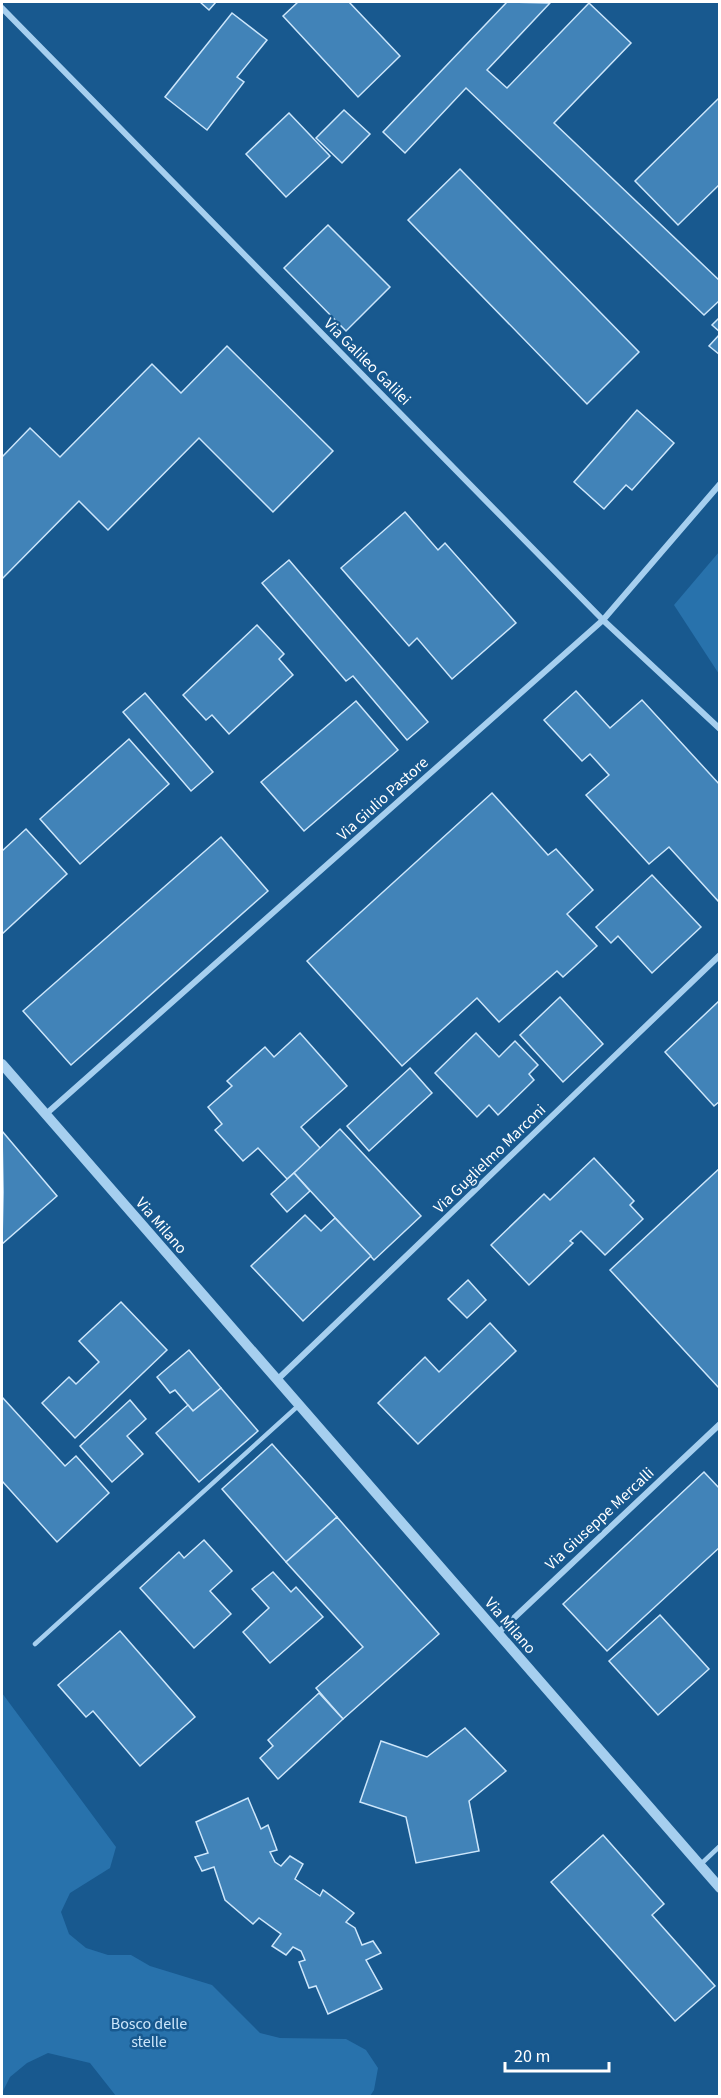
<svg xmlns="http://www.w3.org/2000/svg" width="721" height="2098" font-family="'Source Sans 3',sans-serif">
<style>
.green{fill:#2872ac}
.building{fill:#4183b8;stroke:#cce6fb;stroke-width:1.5}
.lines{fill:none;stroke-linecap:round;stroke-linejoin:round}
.service{stroke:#a6cfef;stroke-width:4.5}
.minor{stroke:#a6cfef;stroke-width:6}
.tertiary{stroke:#a6cfef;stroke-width:10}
.labels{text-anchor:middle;stroke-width:5;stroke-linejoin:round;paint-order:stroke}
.street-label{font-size:16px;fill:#fff;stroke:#18598f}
.park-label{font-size:16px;fill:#cce6fb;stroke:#18598f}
</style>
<rect width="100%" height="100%" fill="#18598f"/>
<g class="green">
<path d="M 719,552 L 719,674 L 674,605 Z"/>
<path d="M 2,1693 L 116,1847 L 110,1868 L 70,1893 L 61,1912 L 69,1934 L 86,1948 L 108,1955 L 131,1955 L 150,1966 L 212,1985 L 260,2033 L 280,2038 L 346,2039 L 366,2050 L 378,2068 L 374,2090 L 370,2096 L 116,2096 L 90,2063 L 48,2053 L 27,2063 L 10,2077 L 2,2093 Z"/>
</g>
<g class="building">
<path d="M 200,2 L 216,2 L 209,10 Z"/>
<path d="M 298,2 L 349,2 L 400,56 L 358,97 L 283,16 Z"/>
<path d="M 507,2 L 550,3 L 487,70 L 507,88 L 589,3 L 631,43 L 554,123 L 720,281 L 720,300 L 704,315 L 466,88 L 405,153 L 383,132 Z"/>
<path d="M 232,13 L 267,40 L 237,77 L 244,82 L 207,130 L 165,97 Z"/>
<path d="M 720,97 L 720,184 L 678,225 L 635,181 Z"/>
<path d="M 344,110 L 370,134 L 342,163 L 316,138 Z"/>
<path d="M 289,113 L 330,156 L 286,197 L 246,154 Z"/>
<path d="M 460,169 L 639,352 L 587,404 L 408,220 Z"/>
<path d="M 328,225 L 390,287 L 346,331 L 284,268 Z"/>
<path d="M 720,317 L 720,332 L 712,325 Z"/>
<path d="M 720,334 L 720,355 L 709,346 Z"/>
<path d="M 227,346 L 333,451 L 273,512 L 199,438 L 108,530 L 79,501 L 2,579 L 2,457 L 30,428 L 60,457 L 152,364 L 181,393 Z"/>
<path d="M 637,410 L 674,443 L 632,490 L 626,485 L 604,509 L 574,482 Z"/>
<path d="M 405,512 L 438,550 L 445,543 L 516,623 L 452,679 L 417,638 L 409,646 L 341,568 Z"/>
<path d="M 289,560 L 428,722 L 407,740 L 353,676 L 346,681 L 262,583 Z"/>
<path d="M 257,625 L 284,654 L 279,659 L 293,675 L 229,734 L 212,715 L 206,720 L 183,695 Z"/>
<path d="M 576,691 L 610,728 L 642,700 L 720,785 L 719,902 L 669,847 L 649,864 L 586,795 L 609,775 L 590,754 L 582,761 L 544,720 Z"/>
<path d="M 145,693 L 213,772 L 191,791 L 123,712 Z"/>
<path d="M 356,701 L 398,750 L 304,831 L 261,782 Z"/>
<path d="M 129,739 L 169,784 L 80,864 L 40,819 Z"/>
<path d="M 492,793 L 548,855 L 556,849 L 593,890 L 567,914 L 597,946 L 563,977 L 557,971 L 499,1022 L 477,998 L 402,1066 L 307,961 Z"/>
<path d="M 26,829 L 67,874 L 2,934 L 2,851 Z"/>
<path d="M 221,837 L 268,891 L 71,1065 L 23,1011 Z"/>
<path d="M 652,875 L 701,927 L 652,973 L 618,936 L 611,943 L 596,927 Z"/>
<path d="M 560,997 L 603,1044 L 563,1082 L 520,1035 Z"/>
<path d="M 719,1001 L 720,1101 L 714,1106 L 665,1052 Z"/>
<path d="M 300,1033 L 347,1086 L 301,1127 L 321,1149 L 287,1179 L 258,1148 L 243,1161 L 215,1130 L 222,1124 L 208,1107 L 232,1086 L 227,1081 L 265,1047 L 274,1057 Z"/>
<path d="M 476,1033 L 499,1057 L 515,1041 L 538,1065 L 529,1074 L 534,1080 L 498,1115 L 489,1105 L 477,1117 L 435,1073 Z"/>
<path d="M 410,1068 L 432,1093 L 369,1151 L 347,1126 Z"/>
<path d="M 340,1129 L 421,1216 L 374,1260 L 294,1173 Z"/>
<path d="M 2,1131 L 57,1196 L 2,1244 L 3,1192 Z"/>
<path d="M 594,1158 L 634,1201 L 630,1205 L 643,1219 L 605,1255 L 581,1231 L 570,1241 L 573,1243 L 529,1285 L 491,1245 L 544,1194 L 550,1200 Z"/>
<path d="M 720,1168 L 720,1388 L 719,1388 L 610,1270 Z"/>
<path d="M 294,1173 L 310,1191 L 287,1212 L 271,1194 Z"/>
<path d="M 305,1215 L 321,1231 L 335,1218 L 371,1256 L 303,1321 L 251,1266 Z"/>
<path d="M 468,1280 L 486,1300 L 467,1318 L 448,1299 Z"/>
<path d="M 121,1302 L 167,1350 L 75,1438 L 42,1403 L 69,1377 L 76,1384 L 99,1362 L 79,1341 Z"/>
<path d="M 490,1323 L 516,1351 L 418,1444 L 378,1403 L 425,1357 L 439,1372 Z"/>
<path d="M 189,1350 L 221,1388 L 193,1411 L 175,1390 L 170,1393 L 157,1377 Z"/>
<path d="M 221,1388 L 258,1431 L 199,1482 L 156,1433 L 188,1405 L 193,1411 Z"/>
<path d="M 2,1397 L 65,1466 L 76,1456 L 109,1493 L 57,1542 L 2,1481 Z"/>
<path d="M 130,1400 L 146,1419 L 127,1436 L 143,1454 L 112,1482 L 80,1446 Z"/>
<path d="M 272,1444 L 337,1517 L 286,1562 L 222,1489 Z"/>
<path d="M 704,1472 L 720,1489 L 720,1547 L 607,1651 L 563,1604 Z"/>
<path d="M 337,1517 L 439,1634 L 343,1719 L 316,1688 L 363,1647 L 286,1562 Z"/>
<path d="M 204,1540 L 232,1571 L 210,1591 L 231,1614 L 194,1648 L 140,1588 L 179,1552 L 184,1558 Z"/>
<path d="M 273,1572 L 291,1592 L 296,1587 L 323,1617 L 270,1663 L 243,1632 L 269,1608 L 252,1589 Z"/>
<path d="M 660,1615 L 709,1669 L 658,1715 L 609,1661 Z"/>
<path d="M 120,1631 L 195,1717 L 140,1766 L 93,1711 L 86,1717 L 58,1685 Z"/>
<path d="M 319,1693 L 343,1719 L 278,1779 L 260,1758 L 273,1746 L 268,1740 Z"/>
<path d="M 465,1728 L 506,1771 L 469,1801 L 479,1851 L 416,1863 L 406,1817 L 360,1802 L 381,1741 L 427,1757 Z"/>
<path d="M 248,1798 L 261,1829 L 268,1825 L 277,1850 L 270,1852 L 275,1862 L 281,1866 L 290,1856 L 303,1864 L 295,1879 L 320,1896 L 323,1890 L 354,1913 L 346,1922 L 355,1928 L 362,1945 L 373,1941 L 381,1953 L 366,1960 L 382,1989 L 328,2014 L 316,1986 L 309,1988 L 299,1962 L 305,1960 L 301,1951 L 293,1947 L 286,1955 L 272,1946 L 281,1934 L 259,1918 L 253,1924 L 225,1900 L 214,1867 L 202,1871 L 195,1857 L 208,1853 L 196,1822 Z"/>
<path d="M 603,1835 L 664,1904 L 652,1915 L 715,1986 L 675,2021 L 551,1882 Z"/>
</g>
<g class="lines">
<g class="service">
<path d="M 35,1644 L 298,1406"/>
<path d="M 700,1865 L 720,1846"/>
</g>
<g class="minor">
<path d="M 2,8 L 603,620 L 720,729"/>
<path d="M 46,1114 L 603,620 L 720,484"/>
<path d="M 277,1380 L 720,955"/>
<path d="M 498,1633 L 720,1424"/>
</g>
<path class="tertiary" d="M 2,1064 L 720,1888"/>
</g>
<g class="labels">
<g class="street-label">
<text transform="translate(368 361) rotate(45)" y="6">Via Galileo Galilei</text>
<text transform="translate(382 798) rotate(-42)" y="6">Via Giulio Pastore</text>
<text transform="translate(489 1158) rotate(-44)" y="6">Via Guglielmo Marconi</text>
<text transform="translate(162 1225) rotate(49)" y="6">Via Milano</text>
<text transform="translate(599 1518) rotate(-43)" y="6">Via Giuseppe Mercalli</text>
<text transform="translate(511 1625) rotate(49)" y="6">Via Milano</text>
</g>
<g class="park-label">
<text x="149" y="2029">Bosco delle<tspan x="149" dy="18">stelle</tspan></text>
</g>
</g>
<rect width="721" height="2098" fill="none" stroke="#ffffff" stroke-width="6"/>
<path d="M505 2062v9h104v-9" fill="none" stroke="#ffffff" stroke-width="3"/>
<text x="514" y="2062" font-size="18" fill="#ffffff" stroke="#18598f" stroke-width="4.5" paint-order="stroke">20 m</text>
</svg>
